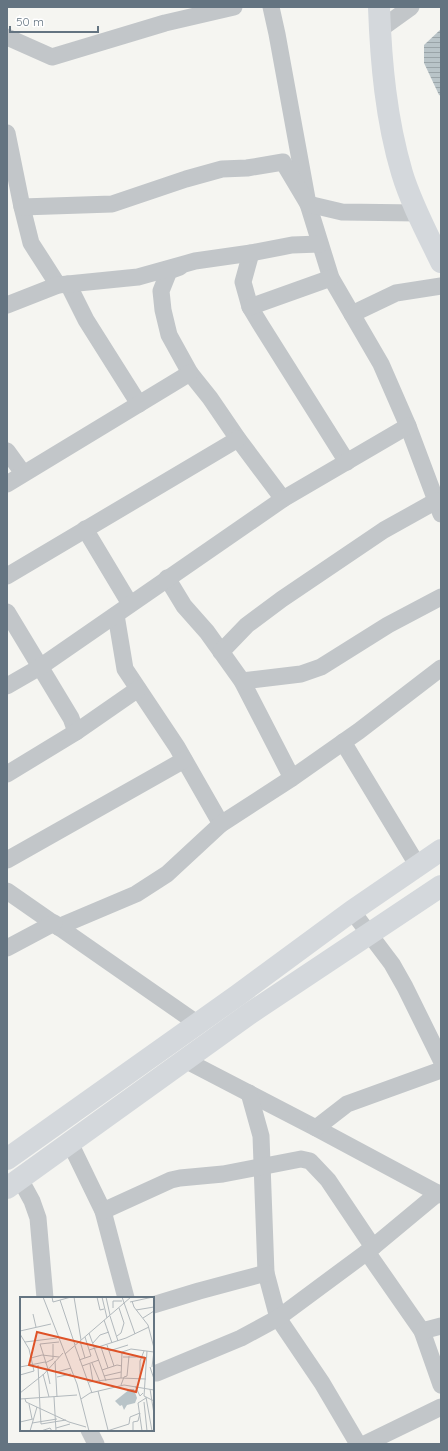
<svg xmlns="http://www.w3.org/2000/svg" width="448" height="1451" font-family="Quicksand,sans-serif">
<style>
.water{fill:url(#water-rules)}
.lines{fill:none;stroke-linecap:round;stroke-linejoin:round}
.minor{stroke:#c2c6c9;stroke-width:17}
.major{stroke:#d4d8dc;stroke-width:22}
.inset-road{fill:none;stroke:#b2b9bd;stroke-width:1}
.view{fill:#de5227;fill-opacity:0.15;stroke:#de5227;stroke-width:2}
.inset-edge{fill:none;stroke:#647481;stroke-width:2}
</style>
<defs>
<pattern id="water-rules" width="6" height="5" patternUnits="userSpaceOnUse"><rect width="6" height="5" fill="#b9c4c8"/><path d="M0 2.5h6" fill="none" stroke="#9aa4a8"/></pattern>
</defs>
<rect width="100%" height="100%" fill="#f5f5f1"/>
<path class="water" d="M 441,29 L 441,96 L 439,95 L 424,63 L 424,45 Z"/>
<g class="lines">
<g class="minor">
<path d="M 271,7 L 277,34 L 308,204 L 331,278 L 381,364 L 408,426 L 441,514"/>
<path d="M 379,30 L 411,7"/>
<path d="M 7,37 L 52,57 L 165,23 L 234,7"/>
<path d="M 7,133 L 22,207 L 31,243 L 58,285"/>
<path d="M 22,207 L 112,204 L 186,179 L 222,169 L 247,168 L 283,162 L 308,204 L 342,212 L 418,213"/>
<path d="M 251,253 L 243,282 L 250,307 L 259,322 L 347,462"/>
<path d="M 180,267 L 169,271 L 161,291 L 163,310 L 169,335 L 190,373 L 210,398 L 238,439 L 283,499"/>
<path d="M 68,284 L 86,320 L 139,404"/>
<path d="M 7,305 L 58,285 L 138,277 L 195,261 L 251,253 L 292,245 L 320,244"/>
<path d="M 250,307 L 331,278"/>
<path d="M 352,314 L 396,293 L 441,286"/>
<path d="M 7,451 L 23,473"/>
<path d="M 7,484 L 190,373"/>
<path d="M 85,529 L 130,604"/>
<path d="M 7,576 L 238,439"/>
<path d="M 167,578 L 184,606 L 207,632 L 242,681 L 292,778"/>
<path d="M 7,612 L 71,718 L 76,732"/>
<path d="M 116,615 L 125,669 L 177,747 L 221,824"/>
<path d="M 221,652 L 247,625 L 282,599 L 384,530 L 436,501"/>
<path d="M 242,681 L 301,674 L 321,667 L 388,625 L 441,597"/>
<path d="M 7,686 L 40,667 L 283,499 L 408,426"/>
<path d="M 343,742 L 418,866"/>
<path d="M 7,774 L 76,732 L 138,689"/>
<path d="M 7,860 L 184,760"/>
<path d="M 7,891 L 198,1024"/>
<path d="M 352,911 L 392,964 L 405,987 L 441,1060"/>
<path d="M 58,927 L 136,894 L 167,874 L 221,824 L 292,778 L 359,731 L 441,668"/>
<path d="M 7,948 L 54,923"/>
<path d="M 185,1060 L 316,1128 L 441,1195"/>
<path d="M 249,1093 L 261,1136 L 266,1273 L 278,1318 L 322,1383 L 358,1444"/>
<path d="M 316,1128 L 347,1104 L 441,1070"/>
<path d="M 70,1143 L 103,1211 L 126,1298"/>
<path d="M 20,1179 L 32,1201 L 38,1218 L 45,1298"/>
<path d="M 103,1211 L 171,1180 L 180,1178 L 223,1174 L 301,1159 L 310,1161 L 328,1180 L 373,1247"/>
<path d="M 367,1252 L 422,1331 L 441,1385"/>
<path d="M 153,1305 L 199,1291 L 266,1273"/>
<path d="M 422,1331 L 441,1326"/>
<path d="M 153,1373 L 157,1373 L 241,1338 L 278,1318 L 367,1252 L 438,1193"/>
<path d="M 89,1430 L 96,1444"/>
<path d="M 365,1444 L 441,1407"/>
</g>
<g class="major">
<path d="M 379,7 C 381,63 386,119 402,173 C 411,203 427,233 441,262"/>
<path d="M 7,1159 L 238,995 L 352,911 L 441,850"/>
<path d="M 7,1188 L 249,1014 L 441,886"/>
</g>
</g>
<g transform="translate(20 1297)">
<rect width="134" height="134" fill="#f5f5f1"/>
<path d="M 110,92 L 114,92 L 117,101 L 115,106 L 107,108 L 104,113 L 102,108 L 100,109 L 95,104 Z" fill="#b9c4c8"/>
<path class="inset-road" d="M 23,0 L 57,87 L 69,134M 32,0 L 33,5 L 51,0M 54,0 L 61,43M 77,0 L 80,13 L 84,12M 82,0 L 87,21M 86,0 L 90,18M 102,0 L 115,37M 40,3 L 55,48M 112,4 L 114,10 L 128,28 L 134,51M 110,5 L 133,0M 93,11 L 93,4 L 102,4M 116,13 L 134,10M 13,17 L 16,30M 90,19 L 98,44M 123,21 L 134,14M 84,23 L 92,46M 0,34 L 31,27M 69,36 L 86,84M 0,37 L 9,52 L 14,74 L 0,78M 97,39 L 101,36 L 104,26 L 99,11M 65,40 L 71,59M 60,44 L 65,61M 5,45 L 37,41M 73,46 L 80,38 L 89,35M 87,48 L 94,69M 55,49 L 72,96M 81,50 L 88,71M 69,53 L 106,41 L 129,30M 89,54 L 108,48M 127,54 L 124,99 L 134,104M 45,57 L 111,0M 103,60 L 125,60M 11,61 L 22,58 L 39,60M 59,63 L 71,59M 35,64 L 37,100M 25,66 L 33,62 L 33,47M 72,66 L 80,85M 70,67 L 73,85M 18,68 L 20,111M 62,69 L 79,63M 0,70 L 25,65M 130,70 L 134,82M 132,70 L 134,54M 28,72 L 20,47 L 39,45M 27,73 L 30,87M 82,73 L 97,68 L 102,69M 37,75 L 51,71M 23,77 L 29,100M 84,79 L 101,75M 37,80 L 51,77M 101,81 L 102,55 L 111,52 L 134,55M 120,81 L 120,64 L 124,54M 69,85 L 101,81 L 126,82M 101,88 L 104,80 L 107,79 L 109,59M 115,89 L 120,99 L 123,96M 130,92 L 134,117M 78,94 L 88,133M 0,96 L 24,77 L 43,56M 34,100 L 36,134M 126,100 L 132,134M 0,102 L 57,98M 5,102 L 6,105 L 49,125 L 66,130M 61,102 L 70,96 L 104,88 L 134,93M 124,105 L 127,134M 9,107 L 12,122M 20,111 L 21,127 L 46,123M 0,125 L 13,122M 12,126 L 37,122M 36,131 L 50,127M 10,134 L 17,110M 21,134 L 30,131 L 32,134M 87,134 L 109,127 L 110,120 L 120,116 L 118,124 L 113,125 L 113,134M 122,134 L 118,106 L 126,101"/>
<path class="view" d="M 17,35 L 125,61 L 116,95 L 9,68 Z"/>
<rect width="134" height="134" class="inset-edge"/>
</g>
<rect width="448" height="1451" fill="none" stroke="#647481" stroke-width="16"/>
<path d="M10 26v6h88v-6" fill="none" stroke="#647481" stroke-width="2"/>
<text x="16" y="26" font-size="12" fill="#647481" stroke="#ffffff" stroke-width="3" paint-order="stroke">50 m</text>
</svg>
